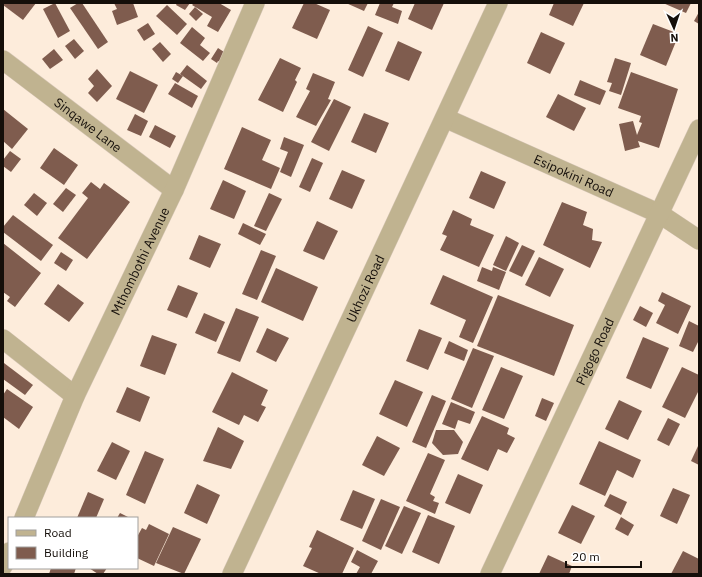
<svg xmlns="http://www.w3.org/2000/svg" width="702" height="577" font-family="'IBM Plex Sans',sans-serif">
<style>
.building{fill:#7f5c4e}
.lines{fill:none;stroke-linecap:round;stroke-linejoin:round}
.minor-casing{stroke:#d8c9ba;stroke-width:20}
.minor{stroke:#c0b390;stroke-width:19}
.labels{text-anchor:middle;stroke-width:3;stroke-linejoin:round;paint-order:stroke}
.street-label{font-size:13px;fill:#150f0a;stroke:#fff}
</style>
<rect width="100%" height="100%" fill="#fdecdb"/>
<g class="building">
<path d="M 3,3 L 36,3 L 23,20 L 3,5 Z"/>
<path d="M 55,3 L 70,31 L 58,38 L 43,9 Z"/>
<path d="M 78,3 L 82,3 L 108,42 L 98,49 L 70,8 Z"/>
<path d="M 114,3 L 133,3 L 138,17 L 117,25 L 112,11 L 117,9 Z"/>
<path d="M 177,3 L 190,3 L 185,10 L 176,5 Z"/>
<path d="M 194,3 L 219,3 L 231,10 L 218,32 L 207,26 L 212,17 L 192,5 Z"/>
<path d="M 304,3 L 314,3 L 330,10 L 317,39 L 292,28 Z"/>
<path d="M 346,3 L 368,3 L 364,11 Z"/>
<path d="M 380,3 L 394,3 L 392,7 L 402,11 L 398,24 L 375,15 Z"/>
<path d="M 415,3 L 444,3 L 432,30 L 408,19 Z"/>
<path d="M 554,3 L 584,3 L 573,26 L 549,15 Z"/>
<path d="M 663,3 L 691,3 L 686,13 Z"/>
<path d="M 167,5 L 187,24 L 177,35 L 156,16 Z"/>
<path d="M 195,7 L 203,14 L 196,21 L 189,14 Z"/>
<path d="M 699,12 L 699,24 L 694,21 Z"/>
<path d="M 148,23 L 155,34 L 144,41 L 137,30 Z"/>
<path d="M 653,24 L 679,34 L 666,66 L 640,55 Z"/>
<path d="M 368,26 L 383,33 L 363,77 L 348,70 Z"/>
<path d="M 192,27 L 205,38 L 200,45 L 210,53 L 203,61 L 180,43 Z"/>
<path d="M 541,32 L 565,43 L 550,74 L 527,63 Z"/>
<path d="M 74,39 L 84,51 L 75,59 L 65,46 Z"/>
<path d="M 398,41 L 422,52 L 409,81 L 385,71 Z"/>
<path d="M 160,42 L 171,54 L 163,62 L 152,49 Z"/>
<path d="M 218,48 L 224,52 L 220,62 L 218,61 L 217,63 L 211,59 Z"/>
<path d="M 54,49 L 63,60 L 50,69 L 42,59 Z"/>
<path d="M 280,58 L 301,68 L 295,80 L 297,82 L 283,112 L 258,100 Z"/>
<path d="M 615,58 L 631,63 L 621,95 L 609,91 L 612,83 L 607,82 Z"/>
<path d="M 187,65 L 207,81 L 201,89 L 180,74 Z"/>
<path d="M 97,69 L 112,86 L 97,102 L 88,93 L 94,86 L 88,79 Z"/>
<path d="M 130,71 L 158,85 L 144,113 L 116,99 Z"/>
<path d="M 176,72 L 183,76 L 178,83 L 172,79 Z"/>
<path d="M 631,72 L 678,89 L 659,148 L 638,141 L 640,147 L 625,151 L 619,124 L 633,121 L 637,135 L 642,123 L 639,122 L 641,116 L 618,108 Z"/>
<path d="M 313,73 L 335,82 L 328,99 L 331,100 L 316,126 L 296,117 L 310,91 L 306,89 Z"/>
<path d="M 580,80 L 606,91 L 600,105 L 574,95 Z"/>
<path d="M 175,83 L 198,96 L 192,108 L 168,94 Z"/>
<path d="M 558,94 L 586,108 L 574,131 L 546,117 Z"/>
<path d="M 334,99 L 351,107 L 329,151 L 311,142 Z"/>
<path d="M 3,109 L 28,129 L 12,149 L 3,141 Z"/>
<path d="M 364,113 L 389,123 L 376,153 L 351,142 Z"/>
<path d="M 135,114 L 148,121 L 141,136 L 127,130 Z"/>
<path d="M 155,125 L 176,136 L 170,148 L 149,137 Z"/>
<path d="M 242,127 L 271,140 L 262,160 L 280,168 L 271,189 L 224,169 Z"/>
<path d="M 284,137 L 304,145 L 291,177 L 280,172 L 288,152 L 280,149 Z"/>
<path d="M 54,148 L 78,165 L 64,185 L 40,168 Z"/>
<path d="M 10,151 L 21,159 L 11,172 L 3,166 L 3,160 Z"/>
<path d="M 312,158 L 323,163 L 310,192 L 299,187 Z"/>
<path d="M 342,170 L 365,180 L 352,209 L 329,199 Z"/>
<path d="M 481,171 L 506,182 L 494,209 L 469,198 Z"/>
<path d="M 223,180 L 246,191 L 234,219 L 210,209 Z"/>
<path d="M 91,182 L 100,189 L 104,183 L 130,202 L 87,259 L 58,238 L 88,198 L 82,193 Z"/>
<path d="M 66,188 L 76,195 L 63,212 L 53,204 Z"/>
<path d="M 34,193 L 47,203 L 37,216 L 24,205 Z"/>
<path d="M 269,193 L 282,199 L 266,231 L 254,226 Z"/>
<path d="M 562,202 L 587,212 L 583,225 L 593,229 L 592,240 L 602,242 L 590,268 L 543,245 Z"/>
<path d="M 453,210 L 472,219 L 470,225 L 494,235 L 479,267 L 440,250 L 447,236 L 442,234 Z"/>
<path d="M 13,215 L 53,245 L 41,261 L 3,232 L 3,227 Z"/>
<path d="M 317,221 L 338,231 L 324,260 L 303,251 Z"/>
<path d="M 243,223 L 266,234 L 260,245 L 238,234 Z"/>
<path d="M 199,235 L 221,244 L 210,268 L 189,259 Z"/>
<path d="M 506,236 L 519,243 L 506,271 L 493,265 Z"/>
<path d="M 3,243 L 41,273 L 15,307 L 7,301 L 10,297 L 3,292 Z"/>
<path d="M 522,245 L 535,251 L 522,277 L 509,271 Z"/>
<path d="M 261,250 L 276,256 L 257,300 L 242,294 Z"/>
<path d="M 61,252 L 73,260 L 66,271 L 54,263 Z"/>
<path d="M 539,257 L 564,269 L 550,297 L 525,285 Z"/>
<path d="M 482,267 L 492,271 L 493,267 L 506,272 L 499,290 L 477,281 Z"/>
<path d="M 276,268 L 318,287 L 303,321 L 261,302 Z"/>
<path d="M 443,275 L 493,297 L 473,343 L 459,337 L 466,320 L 430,304 Z"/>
<path d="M 58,284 L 84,303 L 69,322 L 44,304 Z"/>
<path d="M 178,285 L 198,293 L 187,318 L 167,310 Z"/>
<path d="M 662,292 L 691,306 L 678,334 L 656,323 L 665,305 L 658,301 Z"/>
<path d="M 498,295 L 574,325 L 554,376 L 477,346 Z"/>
<path d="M 640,306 L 653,313 L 646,327 L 633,320 Z"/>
<path d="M 236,308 L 259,317 L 240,362 L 217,353 Z"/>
<path d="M 204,313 L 225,322 L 216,342 L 195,333 Z"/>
<path d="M 689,321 L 699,326 L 699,340 L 693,352 L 679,346 Z"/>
<path d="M 267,328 L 289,338 L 276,362 L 256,352 Z"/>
<path d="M 419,329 L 442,338 L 428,370 L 406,361 Z"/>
<path d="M 152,335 L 177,344 L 165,375 L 140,366 Z"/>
<path d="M 643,337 L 669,348 L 651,389 L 626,378 Z"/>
<path d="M 449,341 L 468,350 L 464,361 L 444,353 Z"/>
<path d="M 473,348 L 494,356 L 472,408 L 451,399 Z"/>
<path d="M 4,363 L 33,385 L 25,395 L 3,379 Z"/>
<path d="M 501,367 L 523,376 L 504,419 L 482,410 Z"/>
<path d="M 682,367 L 699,375 L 699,390 L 685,418 L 662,407 Z"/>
<path d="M 232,372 L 268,390 L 261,405 L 266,407 L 258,422 L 244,415 L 239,425 L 212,412 Z"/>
<path d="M 395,380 L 423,392 L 407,427 L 379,414 Z"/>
<path d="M 127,387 L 150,397 L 140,422 L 116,412 Z"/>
<path d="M 7,389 L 33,407 L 19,429 L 3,417 L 3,395 Z"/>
<path d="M 432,395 L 446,401 L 426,448 L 412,442 Z"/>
<path d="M 542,398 L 554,403 L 546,421 L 535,416 Z"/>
<path d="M 619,400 L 642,411 L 628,440 L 605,429 Z"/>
<path d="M 451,402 L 475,412 L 470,424 L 458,420 L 455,429 L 442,424 Z"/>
<path d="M 482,416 L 509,428 L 507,434 L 515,438 L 507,453 L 498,449 L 488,471 L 461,459 Z"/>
<path d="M 668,418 L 680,424 L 669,446 L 657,440 Z"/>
<path d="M 218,427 L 244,441 L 231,469 L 203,461 Z"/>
<path d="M 436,430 L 454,430 L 463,442 L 458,454 L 443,455 L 432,443 Z"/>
<path d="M 377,436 L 400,448 L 384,476 L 362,465 Z"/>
<path d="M 599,441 L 641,460 L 633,478 L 617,470 L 605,496 L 579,484 Z"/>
<path d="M 112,442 L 130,451 L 116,480 L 97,471 Z"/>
<path d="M 699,444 L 699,465 L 691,461 Z"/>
<path d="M 145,451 L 164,459 L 145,504 L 126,495 Z"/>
<path d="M 428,453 L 445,460 L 430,494 L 435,497 L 433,501 L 439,503 L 435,514 L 406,501 Z"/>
<path d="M 458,474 L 483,485 L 470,514 L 445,503 Z"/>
<path d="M 197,484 L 220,495 L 207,524 L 184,513 Z"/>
<path d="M 673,488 L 690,495 L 677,524 L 660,516 Z"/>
<path d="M 353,490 L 375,499 L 362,529 L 340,520 Z"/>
<path d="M 88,492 L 104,499 L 96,518 L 77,518 Z"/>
<path d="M 610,494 L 627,502 L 621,515 L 604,506 Z"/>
<path d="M 381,499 L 400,507 L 381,550 L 362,541 Z"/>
<path d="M 572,505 L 595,516 L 581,544 L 558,533 Z"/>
<path d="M 404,506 L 421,513 L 402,554 L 385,546 Z"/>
<path d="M 120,513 L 130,518 L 117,518 Z"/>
<path d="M 428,515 L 455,526 L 439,564 L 412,552 Z"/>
<path d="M 621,517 L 634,525 L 628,536 L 615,529 Z"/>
<path d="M 149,524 L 169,534 L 154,566 L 137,558 L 137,537 L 142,528 L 146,530 Z"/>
<path d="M 173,527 L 201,539 L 184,574 L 156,563 Z"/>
<path d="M 317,530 L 354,548 L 342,574 L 321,574 L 303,566 L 312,548 L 309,547 Z"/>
<path d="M 357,550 L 378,561 L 371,574 L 356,574 L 360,567 L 351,562 Z"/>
<path d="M 683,551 L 699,559 L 699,574 L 671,574 Z"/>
<path d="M 548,555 L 572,566 L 569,574 L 539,574 Z"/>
<path d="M 51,568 L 76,568 L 74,574 L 49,574 Z"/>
<path d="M 89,568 L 107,568 L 103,574 L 98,574 Z"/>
</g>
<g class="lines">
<g class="minor-casing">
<g id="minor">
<path id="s1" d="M 3,60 L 174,190"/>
<path id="s2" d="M 445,118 L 660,214 L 699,240"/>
<path d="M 3,339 L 75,396"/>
<path id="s3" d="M 24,518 L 75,396 L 174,190 L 255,3"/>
<path d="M 3,566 L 9,552"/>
<path id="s4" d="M 232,574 L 498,3"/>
<path id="s5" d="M 490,574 L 699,129"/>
</g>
</g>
<use href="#minor" class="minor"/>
</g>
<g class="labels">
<g class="street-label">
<text dy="5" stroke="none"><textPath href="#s1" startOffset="107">Sinqawe Lane</textPath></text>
<text dy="5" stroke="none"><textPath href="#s2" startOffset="141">Esipokini Road</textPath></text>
<text dy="5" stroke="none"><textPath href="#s3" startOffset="282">Mthombothi Avenue</textPath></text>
<text dy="5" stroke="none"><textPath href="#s4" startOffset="315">Ukhozi Road</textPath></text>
<text dy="5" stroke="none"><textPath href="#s5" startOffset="246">Pigogo Road</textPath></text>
</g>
</g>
<rect width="702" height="577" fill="none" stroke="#150f0a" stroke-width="8"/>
<rect x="8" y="517" width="130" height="52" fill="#ffffff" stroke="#a19f9d"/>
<rect x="16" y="530" width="20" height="6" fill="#c0b390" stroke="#a19f9d"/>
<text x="44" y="537" font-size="12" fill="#150f0a">Road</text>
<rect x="16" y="547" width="20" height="12" fill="#7f5c4e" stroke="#a19f9d"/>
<text x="44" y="557" font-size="12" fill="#150f0a">Building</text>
<g transform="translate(674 28) rotate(177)" stroke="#ffffff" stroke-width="3" paint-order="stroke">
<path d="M0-3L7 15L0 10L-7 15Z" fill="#150f0a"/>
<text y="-6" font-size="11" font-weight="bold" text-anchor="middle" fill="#150f0a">N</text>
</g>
<path d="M566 561v6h75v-6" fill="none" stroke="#150f0a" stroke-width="2"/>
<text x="572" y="561" font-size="12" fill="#150f0a" stroke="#ffffff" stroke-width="3" paint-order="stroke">20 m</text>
</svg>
